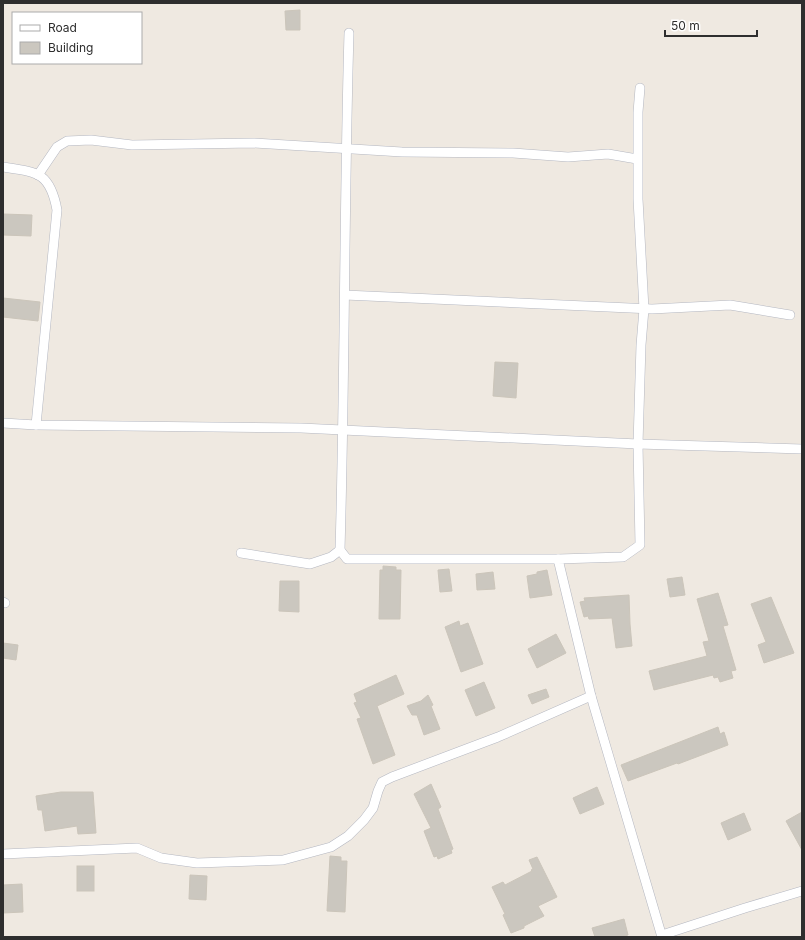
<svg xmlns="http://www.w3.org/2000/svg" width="805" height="940" font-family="Inter,sans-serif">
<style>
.building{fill:#cbc7bf;stroke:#cbc5ba}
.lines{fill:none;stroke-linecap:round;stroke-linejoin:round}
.minor-casing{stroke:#b4b7c1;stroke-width:10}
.minor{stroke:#fff;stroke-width:9}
</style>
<rect width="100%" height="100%" fill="#efe9e1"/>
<g class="building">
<path d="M 300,10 L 300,30 L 286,30 L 285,11 Z"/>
<path d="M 3,214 L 32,215 L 31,236 L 3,235 Z"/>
<path d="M 3,298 L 40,302 L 38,321 L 3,317 Z"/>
<path d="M 495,362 L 518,363 L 516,398 L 493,396 Z"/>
<path d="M 383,566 L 396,567 L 396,570 L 401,570 L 400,619 L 379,619 L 380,570 L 383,570 Z"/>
<path d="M 449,569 L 452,591 L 440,592 L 438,570 Z"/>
<path d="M 547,570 L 552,595 L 530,598 L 527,576 L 537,574 L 537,572 Z"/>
<path d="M 493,572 L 495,589 L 477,590 L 476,574 Z"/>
<path d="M 682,577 L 685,595 L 670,597 L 667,579 Z"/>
<path d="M 280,581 L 299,581 L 299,612 L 279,611 Z"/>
<path d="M 718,593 L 728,625 L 723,626 L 736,670 L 731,671 L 733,678 L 720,682 L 718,677 L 714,678 L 713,675 L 654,690 L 649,671 L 707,656 L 703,642 L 709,641 L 697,599 Z"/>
<path d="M 629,595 L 630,624 L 632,646 L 616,648 L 612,618 L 589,619 L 588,616 L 584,617 L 580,602 L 585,601 L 584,598 Z"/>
<path d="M 771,597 L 794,653 L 764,663 L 758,645 L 766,642 L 751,604 Z"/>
<path d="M 459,621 L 460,626 L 468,623 L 483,664 L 461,672 L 445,627 Z"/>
<path d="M 556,634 L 566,653 L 537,668 L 528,649 Z"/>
<path d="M 3,643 L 18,645 L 16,660 L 3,658 Z"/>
<path d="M 396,675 L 404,694 L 377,706 L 395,755 L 373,764 L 357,719 L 361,718 L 354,703 L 357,702 L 354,694 Z"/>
<path d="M 484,682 L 495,708 L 476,716 L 465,690 Z"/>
<path d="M 546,689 L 549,697 L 532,704 L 528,695 Z"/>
<path d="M 428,695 L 433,705 L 431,706 L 440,729 L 424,735 L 417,715 L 412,715 L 407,706 L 421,701 Z"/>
<path d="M 718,727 L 720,734 L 724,732 L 728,745 L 678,764 L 677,763 L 628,781 L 621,765 Z"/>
<path d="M 431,784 L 441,807 L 438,809 L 453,849 L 451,850 L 452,853 L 438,859 L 437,856 L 434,857 L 424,831 L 431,828 L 414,794 Z"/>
<path d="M 597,787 L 604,804 L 580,814 L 573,798 Z"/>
<path d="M 61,792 L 93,792 L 96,833 L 78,834 L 77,826 L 45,831 L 42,810 L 38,810 L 36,796 Z"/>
<path d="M 802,812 L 802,850 L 786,821 Z"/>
<path d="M 744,813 L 751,830 L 728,840 L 721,823 Z"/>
<path d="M 330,856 L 341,857 L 341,861 L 347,861 L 345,912 L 327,911 Z"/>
<path d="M 537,857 L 557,897 L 538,906 L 544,916 L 524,926 L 524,928 L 511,933 L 503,915 L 505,914 L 492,887 L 503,882 L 505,885 L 532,871 L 531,870 L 533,869 L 529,860 Z"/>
<rect x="77" y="866" width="17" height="25"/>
<path d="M 190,875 L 207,876 L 206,900 L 189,899 Z"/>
<path d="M 22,884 L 23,912 L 3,913 L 3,885 Z"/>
<path d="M 624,919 L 628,935 L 621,937 L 595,937 L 592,928 Z"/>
</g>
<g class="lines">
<g class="minor-casing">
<g id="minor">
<path d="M 349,33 C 344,205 345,378 340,550 L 347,559 L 558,559"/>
<path d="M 640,88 L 638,112 L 638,199 L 644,309 L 641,345 L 638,444 L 640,545 L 623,557 L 558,559 L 591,696 L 662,937"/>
<path d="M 3,167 C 37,172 50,172 57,210 L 36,425"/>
<path d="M 38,175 L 57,147 L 67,141 L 91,140 L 132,145 L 254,143 L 402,152 L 513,153 L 568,157 L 608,154 L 637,159"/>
<path d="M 345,295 L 652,309 L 730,305 L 790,315"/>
<path d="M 3,423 L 36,425 L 301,428 L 638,444 L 802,449"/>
<path d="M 241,553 L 310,564 L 331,557 L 340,550"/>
<path d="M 3,602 L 5,603"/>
<path d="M 3,854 L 137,848 L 161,858 L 197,863 L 283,860 L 331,847 L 348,836 L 364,820 L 373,808 L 378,791 L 382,782 L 392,777 L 498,737 L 591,696"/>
<path d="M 662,935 L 745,908 L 802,891"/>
</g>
</g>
<use href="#minor" class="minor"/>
</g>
<rect width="805" height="940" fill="none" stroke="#2e2e2e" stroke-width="8"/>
<rect x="12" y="12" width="130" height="52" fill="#ffffff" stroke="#ababab"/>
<rect x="20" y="25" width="20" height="6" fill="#ffffff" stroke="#ababab"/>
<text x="48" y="32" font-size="12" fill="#2e2e2e">Road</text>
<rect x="20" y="42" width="20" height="12" fill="#cbc7bf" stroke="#ababab"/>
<text x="48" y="52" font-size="12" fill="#2e2e2e">Building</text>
<path d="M665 30v6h92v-6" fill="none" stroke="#2e2e2e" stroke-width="2"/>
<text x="671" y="30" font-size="12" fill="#2e2e2e" stroke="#ffffff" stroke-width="3" paint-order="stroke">50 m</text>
</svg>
